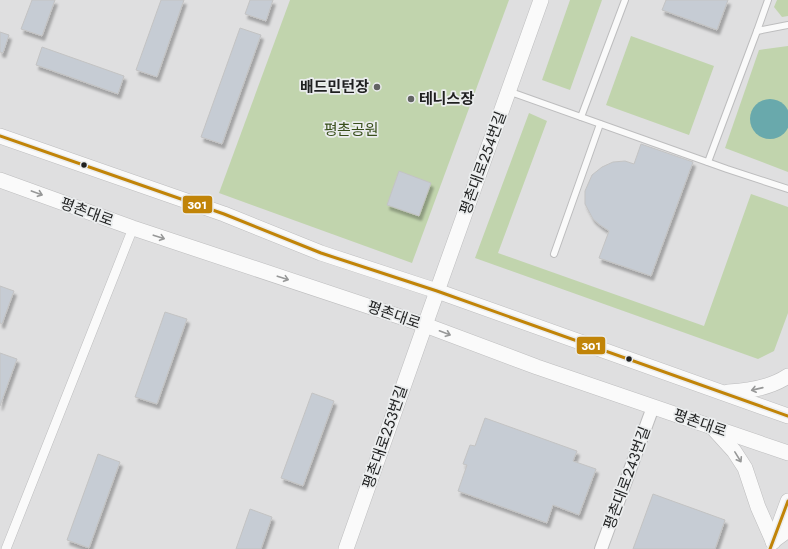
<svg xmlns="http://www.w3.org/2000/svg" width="788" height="549" font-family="Jost,'Noto Sans KR',sans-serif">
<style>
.green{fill:#c1d4ad}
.water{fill:#69a9ac}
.building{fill:#c6ccd4;stroke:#c3c3c3;filter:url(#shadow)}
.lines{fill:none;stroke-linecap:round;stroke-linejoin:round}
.service-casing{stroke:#bdbdbe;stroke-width:8}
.pedestrian-casing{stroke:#bdbdbe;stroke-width:10}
.minor-casing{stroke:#bdbdbe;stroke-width:14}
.tertiary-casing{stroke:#bdbdbe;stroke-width:16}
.service{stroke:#fafafa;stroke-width:6}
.pedestrian{stroke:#fafafa;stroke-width:9}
.minor{stroke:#fafafa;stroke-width:12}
.tertiary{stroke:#fafafa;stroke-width:15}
.bus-1-casing{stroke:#ebedee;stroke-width:6}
.bus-1{stroke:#c18408;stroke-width:3}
.oneway{stroke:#979898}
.poi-dot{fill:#626363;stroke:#ebedee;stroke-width:1.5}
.bus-dot{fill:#1f2020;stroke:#ebedee;stroke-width:1.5}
.labels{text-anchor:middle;stroke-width:3.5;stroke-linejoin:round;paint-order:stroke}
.poi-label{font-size:15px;font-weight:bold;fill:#1f2020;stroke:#ebedee;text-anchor:end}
.park-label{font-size:15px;fill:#394f1b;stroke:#ebedee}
.street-label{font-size:15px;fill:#1f2020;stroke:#ebedee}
.line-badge{stroke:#ebedee;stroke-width:1.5}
.badge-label{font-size:11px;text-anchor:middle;font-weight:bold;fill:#fff}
</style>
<defs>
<filter id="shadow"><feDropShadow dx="2.5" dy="4.5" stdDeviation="1" flood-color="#0004"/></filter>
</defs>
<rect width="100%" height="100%" fill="#dfdfe0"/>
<g class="green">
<path d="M 290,0 L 509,0 L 412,263 L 219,193 Z"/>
<path d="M 570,0 L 602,0 L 570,90 L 542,80 Z"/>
<path d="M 777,0 L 788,0 L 788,16 L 782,17 L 774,7 Z"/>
<path d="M 631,36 L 714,66 L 689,135 L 606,105 Z"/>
<path d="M 788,46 L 788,172 L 725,148 L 759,50 Z"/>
<path d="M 529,113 L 547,121 L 498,253 L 704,326 L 751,194 L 788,207 L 788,313 L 774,351 L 758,359 L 475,258 Z"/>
</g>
<circle class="water" cx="770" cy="119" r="20"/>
<g class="building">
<path d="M 32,0 L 55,0 L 42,36 L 21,29 Z"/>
<path d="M 161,0 L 184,0 L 157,77 L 136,70 Z"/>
<path d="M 250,0 L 273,0 L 266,21 L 245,14 Z"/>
<path d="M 666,0 L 728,0 L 717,30 L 662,10 Z"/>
<path d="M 240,28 L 261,35 L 222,144 L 201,137 Z"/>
<path d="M 0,32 L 9,35 L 3,53 L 0,52 Z"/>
<path d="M 42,47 L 124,76 L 118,94 L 36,65 Z"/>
<path d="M 641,144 L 693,162 L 651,276 L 599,258 L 609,231 L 600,225 L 593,219 L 585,204 L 585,191 L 592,175 L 602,167 L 613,162 L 625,161 L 634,164 Z"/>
<path d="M 399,171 L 431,183 L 419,216 L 387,205 Z"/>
<path d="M 0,286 L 14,291 L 2,324 L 0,323 Z"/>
<path d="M 165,312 L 187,319 L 157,404 L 135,397 Z"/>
<path d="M 0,353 L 17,359 L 0,406 Z"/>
<path d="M 312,393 L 334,401 L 303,486 L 281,478 Z"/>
<path d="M 485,418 L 577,451 L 573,461 L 596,469 L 579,515 L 553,505 L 547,523 L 458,491 L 467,465 L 463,464 L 470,445 L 475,446 Z"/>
<path d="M 98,454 L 120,462 L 89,548 L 67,540 Z"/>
<path d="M 653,494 L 725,520 L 715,549 L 633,549 Z"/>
<path d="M 250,509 L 272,517 L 261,549 L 236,549 Z"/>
</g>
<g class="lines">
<g class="service-casing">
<g id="service">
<path d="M 768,0 L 757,31 L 788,25"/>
<path d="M 508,91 L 727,169 L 788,189"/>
<path d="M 581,117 L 625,0"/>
<path d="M 708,162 L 757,31"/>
<path d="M 554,254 L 600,124"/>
</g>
</g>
<g class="pedestrian-casing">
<path id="pedestrian" d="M 6,549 L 133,228"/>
</g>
<g class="minor-casing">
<path id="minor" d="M 601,549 L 653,407"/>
</g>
<g class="tertiary-casing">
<g id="tertiary">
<path d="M 0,136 L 224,214 L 321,253 L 437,291 L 788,416"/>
<path d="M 0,180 L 133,228 L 425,325 L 537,367 L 788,453"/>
<path d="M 728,392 C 749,391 770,388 788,376"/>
<path d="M 714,429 L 734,451 L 745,468 L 758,507 L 773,541 L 788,530"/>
<path d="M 773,542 L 788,501"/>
<path d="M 346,549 L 425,325 L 541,0"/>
</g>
</g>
<use href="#service" class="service"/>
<use href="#pedestrian" class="pedestrian"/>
<use href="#minor" class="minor"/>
<use href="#tertiary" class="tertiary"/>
<g class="bus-1-casing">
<g id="bus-1">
<path d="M 0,136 L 224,214 L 321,253 L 437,291 L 788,416"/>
<path d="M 770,549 L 788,501"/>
</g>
</g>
<use href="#bus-1" class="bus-1"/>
</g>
<defs><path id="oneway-shaft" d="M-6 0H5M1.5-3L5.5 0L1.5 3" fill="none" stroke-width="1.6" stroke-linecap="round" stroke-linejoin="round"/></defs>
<g class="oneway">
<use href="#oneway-shaft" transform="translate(37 193) rotate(20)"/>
<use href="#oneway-shaft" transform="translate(159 237) rotate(18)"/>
<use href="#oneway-shaft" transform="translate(283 278) rotate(18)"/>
<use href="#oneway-shaft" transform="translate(445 333) rotate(21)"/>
<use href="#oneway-shaft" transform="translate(757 389) rotate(167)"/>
<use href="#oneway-shaft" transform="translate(738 457) rotate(58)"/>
</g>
<g class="poi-dot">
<circle cx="377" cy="87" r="4"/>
<circle cx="411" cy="99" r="4"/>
</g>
<g class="bus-dot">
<circle cx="84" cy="165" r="3.5"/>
<circle cx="629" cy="359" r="3.5"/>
</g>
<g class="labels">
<g class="poi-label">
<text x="369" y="92">배드민턴장</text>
<text x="419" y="104" text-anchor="start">테니스장</text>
</g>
<g class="park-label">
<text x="351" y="135">평촌공원</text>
</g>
<g class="street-label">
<text transform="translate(483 163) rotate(-70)" y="5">평촌대로254번길</text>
<text transform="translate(87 212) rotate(20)" y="5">평촌대로</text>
<text transform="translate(394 315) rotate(19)" y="5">평촌대로</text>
<text transform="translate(700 423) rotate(19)" y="5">평촌대로</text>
<text transform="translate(385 437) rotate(-71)" y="5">평촌대로253번길</text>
<text transform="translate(627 478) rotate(-70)" y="5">평촌대로243번길</text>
</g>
</g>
<g class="line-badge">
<rect x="182" y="195" width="31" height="19" rx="4" fill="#c18408"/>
<rect x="576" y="336" width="30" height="19" rx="4" fill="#c18408"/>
</g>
<g class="badge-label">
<text x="197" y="209">301</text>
<text x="591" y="350">301</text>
</g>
</svg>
